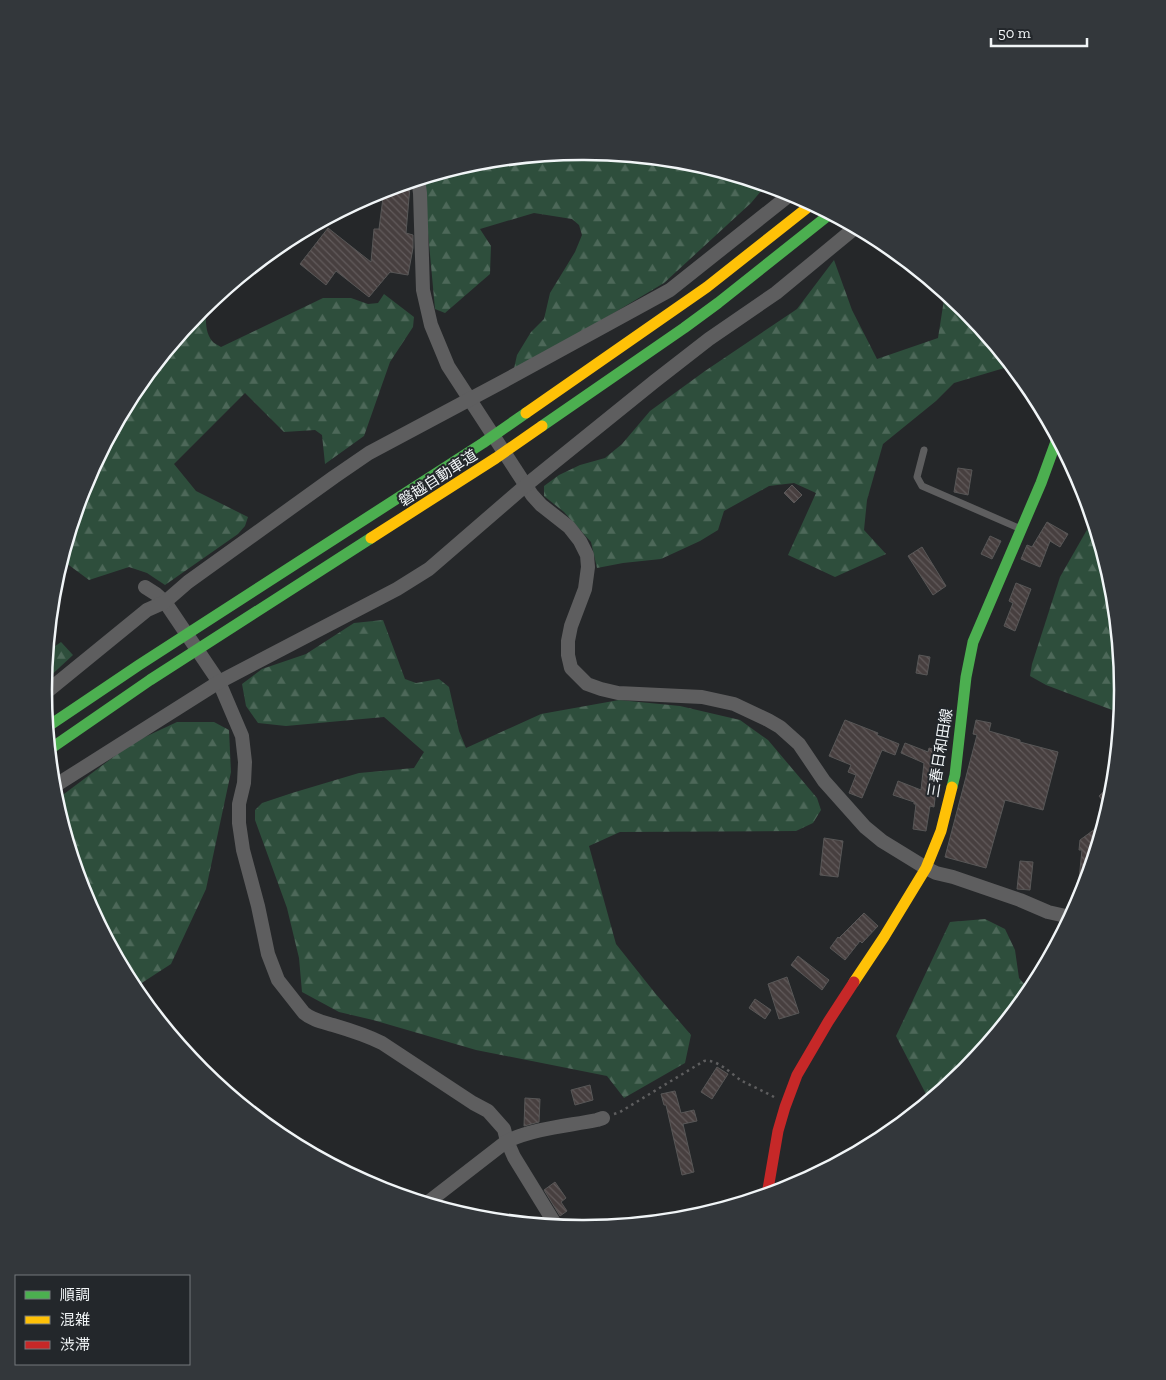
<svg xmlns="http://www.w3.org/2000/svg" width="1166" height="1380" font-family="'Zilla Slab','Noto Sans JP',serif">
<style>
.forest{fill:url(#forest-firs)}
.building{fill:url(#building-back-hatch);stroke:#585757}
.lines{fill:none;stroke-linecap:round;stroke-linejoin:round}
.path{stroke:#5e5e5f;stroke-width:2.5;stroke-dasharray:2.5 4;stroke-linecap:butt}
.lane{stroke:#5e5e5f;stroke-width:7}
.street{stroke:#5e5e5f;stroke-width:14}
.fast{stroke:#4caf50;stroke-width:11}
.slow{stroke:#ffc107;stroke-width:11}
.jam{stroke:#c62828;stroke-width:11}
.labels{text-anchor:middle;stroke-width:4;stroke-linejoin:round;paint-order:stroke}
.street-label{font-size:15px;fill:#f1f5f7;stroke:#23272b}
.rim{fill:none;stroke:#f1f5f7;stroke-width:2.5}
</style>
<defs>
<pattern id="forest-firs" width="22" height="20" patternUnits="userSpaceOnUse" patternTransform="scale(1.25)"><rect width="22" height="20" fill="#2e4e3c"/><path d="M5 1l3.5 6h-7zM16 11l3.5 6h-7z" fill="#4d6859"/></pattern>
<pattern id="building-back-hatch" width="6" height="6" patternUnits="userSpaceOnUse" patternTransform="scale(1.25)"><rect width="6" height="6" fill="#473f3f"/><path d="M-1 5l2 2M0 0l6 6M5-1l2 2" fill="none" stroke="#625b5c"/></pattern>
</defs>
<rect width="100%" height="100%" fill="#252729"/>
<g class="forest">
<path d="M 583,151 L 688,161 L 766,185 L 751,203 L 664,283 L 513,373 L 517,355 L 531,332 L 544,319 L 550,293 L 575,252 L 582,235 L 579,225 L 572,219 L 534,213 L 480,229 L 491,246 L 490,274 L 445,313 L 435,309 L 423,178 L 478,161 Z"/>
<path d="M 834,260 L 852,310 L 877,359 L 938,338 L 945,293 L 965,309 L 1011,366 L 954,383 L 936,401 L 883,444 L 867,500 L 864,530 L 886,554 L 835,577 L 788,555 L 816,493 L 794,483 L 769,486 L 724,511 L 718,530 L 700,541 L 661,559 L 623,563 L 597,568 L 591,542 L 564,512 L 544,496 L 544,486 L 559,475 L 580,465 L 605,458 L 622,444 L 650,411 L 705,371 L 797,309 Z"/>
<path d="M 384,294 L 414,317 L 413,327 L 390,362 L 364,436 L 325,464 L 322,435 L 315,430 L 284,432 L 245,393 L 174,464 L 196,491 L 248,517 L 245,526 L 238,534 L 165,585 L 147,573 L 129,567 L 89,580 L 62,560 L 85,483 L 135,390 L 202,308 L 208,304 C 205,315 204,334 214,343 C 216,344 218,345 221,347 L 323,298 L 351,298 L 368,304 L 378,303 Z"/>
<path d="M 1092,521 L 1112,585 L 1122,690 L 1120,713 L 1046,685 L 1030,676 L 1032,664 L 1060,577 Z"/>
<path d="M 383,620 L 405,679 L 416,683 L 439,679 L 449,687 L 459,731 L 466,748 L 541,714 L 619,700 L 680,706 L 740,720 L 768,740 L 817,798 L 821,810 L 813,823 L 796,831 L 620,832 L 589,846 L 616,944 L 655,993 L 691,1035 L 685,1063 L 624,1098 L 607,1076 L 476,1050 L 373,1020 L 339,1012 L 302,992 L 299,958 L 287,908 L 255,820 L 255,810 L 262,803 L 292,793 L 359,773 L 414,768 L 424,752 L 384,717 L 286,726 L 258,723 L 246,706 L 242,684 L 262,669 L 306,654 L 354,623 Z"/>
<path d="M 61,642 L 73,655 L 45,681 L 48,651 Z"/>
<path d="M 177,722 L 214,722 L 229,730 L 231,772 L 206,889 L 171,964 L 134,988 L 85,896 L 56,800 L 132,743 Z"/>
<path d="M 985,919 L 1005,929 L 1015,950 L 1019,978 L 1030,991 L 964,1072 L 929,1100 L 896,1036 L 950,922 Z"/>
</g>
<g class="building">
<path d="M 410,182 L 410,186 L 406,233 L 413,235 L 413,248 L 408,275 L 390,272 L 369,297 L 336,271 L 326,285 L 300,264 L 328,228 L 371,262 L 374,229 L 379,229 L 384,190 Z"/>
<path d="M 958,468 L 972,470 L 968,495 L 954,492 Z"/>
<path d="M 792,485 L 802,495 L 794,503 L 784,493 Z"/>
<path d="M 1047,522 L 1068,534 L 1060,547 L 1050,541 L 1040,567 L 1021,559 L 1027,545 L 1032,547 Z"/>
<path d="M 990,536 L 1001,541 L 992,559 L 981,554 Z"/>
<path d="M 922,547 L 946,586 L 933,595 L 908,556 Z"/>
<path d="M 1016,583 L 1031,589 L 1015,631 L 1004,626 L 1013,603 L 1009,601 Z"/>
<path d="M 919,655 L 930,657 L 927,675 L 916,673 Z"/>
<path d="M 845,720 L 878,733 L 877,735 L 899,744 L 895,755 L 882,750 L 862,798 L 849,793 L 856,775 L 848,772 L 851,765 L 829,756 Z"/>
<path d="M 976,720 L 991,723 L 989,731 L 1020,740 L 1020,742 L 1058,752 L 1043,810 L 1005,800 L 986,868 L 945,857 L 977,735 L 973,734 Z"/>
<path d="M 905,743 L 928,752 L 929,748 L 942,752 L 934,777 L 932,790 L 936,790 L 934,807 L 930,806 L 926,831 L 913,829 L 916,804 L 914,804 L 914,802 L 893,795 L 898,781 L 921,790 L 924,763 L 901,753 Z"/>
<path d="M 1113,783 L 1112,795 L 1108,807 L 1099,796 Z"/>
<path d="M 1103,823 L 1095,852 L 1093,853 L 1092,860 L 1083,890 L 1078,889 L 1082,850 L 1079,850 L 1080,840 Z"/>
<path d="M 824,838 L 843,841 L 838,877 L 820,875 Z"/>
<path d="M 1020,861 L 1033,862 L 1030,890 L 1017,889 Z"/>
<path d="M 864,913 L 878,926 L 862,943 L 860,941 L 845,960 L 830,948 L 838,937 L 839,938 Z"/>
<path d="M 798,956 L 829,980 L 822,990 L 791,965 Z"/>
<path d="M 787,977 L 799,1013 L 779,1019 L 768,984 Z"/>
<path d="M 755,999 L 771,1010 L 765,1019 L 749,1008 Z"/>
<path d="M 717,1067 L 728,1074 L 712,1099 L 701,1092 Z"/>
<path d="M 590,1085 L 593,1100 L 575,1105 L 571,1090 Z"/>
<path d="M 675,1091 L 681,1113 L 694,1110 L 697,1121 L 683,1124 L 694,1172 L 682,1175 L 666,1105 L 664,1105 L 661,1094 Z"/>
<path d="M 525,1098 L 540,1099 L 539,1122 L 524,1126 Z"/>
<path d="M 555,1182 L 566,1198 L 561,1202 L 567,1211 L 560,1216 L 544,1190 Z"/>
</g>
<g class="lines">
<path class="path" d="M 614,1114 L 620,1112 L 704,1061 C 718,1059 731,1074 742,1081 C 752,1086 763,1091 774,1097"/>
<path class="lane" d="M 924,450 L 917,477 L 922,486 L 1021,529"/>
<g class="street">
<path d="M 418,179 L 420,193 L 423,290 L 431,325 L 448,366 L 532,495 L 541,505 L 569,527 L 580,541 L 587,555 L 588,567 L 585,589 L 571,626 L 568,641 L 568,655 L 571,668 L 587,684 L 601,689 L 618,693 L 702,697 L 734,704 L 768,720 L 780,727 L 799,744 L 824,781 L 865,827 L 882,841 L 926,868 L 936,873 L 953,877 L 1020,900 L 1048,912 L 1070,917"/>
<path d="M 145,587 L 156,594 L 165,602 L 219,682 L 242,736 L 245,762 L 244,783 L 239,804 L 239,823 L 243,850 L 258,906 L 268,954 L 278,980 L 304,1013 C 312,1020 323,1022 333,1025 C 350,1030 366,1035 382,1043 L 473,1103 L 488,1111 L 504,1129 L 507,1141 L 514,1157 L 557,1227"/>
<path d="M 44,694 L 147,610 L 165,602 L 188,582 L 334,477 L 369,453 L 504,381 L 670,290 L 792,193"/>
<path d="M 53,787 L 219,682 L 397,589 L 429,569 L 525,486 L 655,381 L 709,339 L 776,293 L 856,227"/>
<path d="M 427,1203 L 507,1141 C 536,1128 567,1126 597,1120 L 603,1118"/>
</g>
<g class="fast">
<path d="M 542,426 L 684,328 L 718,303 L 830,214"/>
<path d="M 47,727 L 139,665 L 483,443 L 526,413"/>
<path d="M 50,749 L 150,680 L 371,538"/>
<path d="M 952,787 L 955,775 L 966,677 L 973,642 L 1041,483 L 1057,439"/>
</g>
<g class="slow">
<path d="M 526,413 L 707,287 L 812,204"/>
<path d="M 371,538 L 496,458 L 542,426"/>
<path d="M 854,982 L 884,937 L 926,868 L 941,831 L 952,787"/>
</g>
<path class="jam" d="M 767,1195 L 778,1131 L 785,1107 L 797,1075 L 828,1022 L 854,982"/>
</g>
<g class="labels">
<g class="street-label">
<text transform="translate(438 478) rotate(-33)" y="5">磐越自動車道</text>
<text transform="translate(940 753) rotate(-81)" y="5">三春日和田線</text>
</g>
</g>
<path d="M0 0H1166V1380H0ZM582 160H584A530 530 0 0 1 1114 690V690A530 530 0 0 1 584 1220H582A530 530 0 0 1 52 690V690A530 530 0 0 1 582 160Z" fill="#33373b" fill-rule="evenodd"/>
<path class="rim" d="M582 160H584A530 530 0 0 1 1114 690V690A530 530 0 0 1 584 1220H582A530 530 0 0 1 52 690V690A530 530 0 0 1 582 160Z"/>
<rect x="15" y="1275" width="175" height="90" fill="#23272b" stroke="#75797d"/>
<rect x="25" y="1291" width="25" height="8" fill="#4caf50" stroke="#75797d"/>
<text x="60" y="1300" font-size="15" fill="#f1f5f7">順調</text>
<rect x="25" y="1316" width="25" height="8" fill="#ffc107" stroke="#75797d"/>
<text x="60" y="1325" font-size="15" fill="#f1f5f7">混雑</text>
<rect x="25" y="1341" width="25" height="8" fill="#c62828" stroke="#75797d"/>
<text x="60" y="1350" font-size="15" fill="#f1f5f7">渋滞</text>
<path d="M991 38v8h96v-8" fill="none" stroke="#f1f5f7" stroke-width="2.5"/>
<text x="998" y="38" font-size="15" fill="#f1f5f7" stroke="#23272b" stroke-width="4" paint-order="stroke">50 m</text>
</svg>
